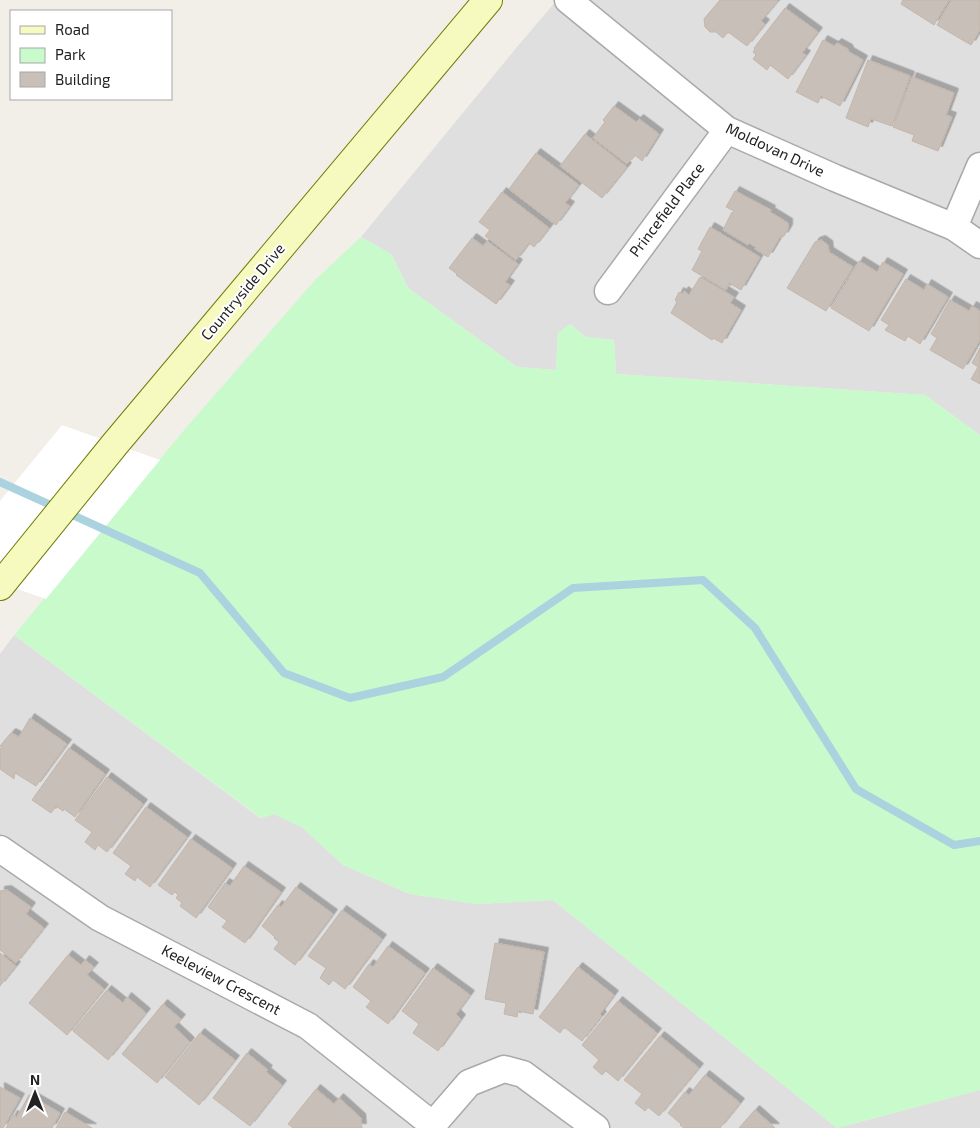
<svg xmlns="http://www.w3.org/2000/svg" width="980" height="1128" font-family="'Exo 2',sans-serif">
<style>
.residential{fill:#e0dfdf}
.park{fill:#c8facc}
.pier{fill:#fff}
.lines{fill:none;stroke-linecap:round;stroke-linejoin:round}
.stream{stroke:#aad3df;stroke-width:8}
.building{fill:#c7bfb8;stroke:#c4b6ab;filter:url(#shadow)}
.minor-casing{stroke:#a9a9a9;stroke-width:29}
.secondary-casing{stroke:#707d05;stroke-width:30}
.minor{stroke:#fff;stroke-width:26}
.secondary{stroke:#f7fabf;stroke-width:28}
.labels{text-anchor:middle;stroke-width:4;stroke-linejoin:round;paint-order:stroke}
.street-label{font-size:15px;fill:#222;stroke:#fff}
</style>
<defs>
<filter id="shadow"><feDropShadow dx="4.5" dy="-4.5" stdDeviation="0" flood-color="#0004"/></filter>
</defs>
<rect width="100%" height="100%" fill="#f2efe9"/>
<g class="residential">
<path d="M 557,0 L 980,0 L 980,435 L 925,395 L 616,374 L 614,340 L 586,337 L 570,324 L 558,333 L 556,370 L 517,367 L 408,288 L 391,254 L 361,237 L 517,47 Z"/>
<path d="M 14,635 L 260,818 L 274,814 L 303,828 L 343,865 L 410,894 L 477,904 L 553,900 L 837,1128 L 0,1128 L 0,654 Z"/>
<path d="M 980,1090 L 980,1128 L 837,1128 Z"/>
</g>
<path class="park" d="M 361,237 L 391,254 L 408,288 L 517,367 L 556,370 L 558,333 L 570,324 L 586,337 L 614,340 L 616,374 L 925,395 L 980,435 L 980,1090 L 837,1128 L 553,900 L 477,904 L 410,894 L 343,865 L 303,828 L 274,814 L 261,818 L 14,635 L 185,429 L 316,279 Z"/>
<path class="pier" d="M 62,425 L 160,460 L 46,599 L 0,583 L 0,501 Z"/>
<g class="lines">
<path class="stream" d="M 0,482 L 200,573 L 284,673 L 350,698 L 443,677 L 573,588 L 703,580 L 755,628 L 856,789 L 954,845 L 980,841"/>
</g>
<g class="building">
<path d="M 720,0 L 777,0 L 778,1 L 761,21 L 765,24 L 747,46 L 728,32 L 723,38 L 716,32 L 710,32 L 705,27 L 704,19 Z"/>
<path d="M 903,0 L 949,0 L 934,25 L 901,4 Z"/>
<path d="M 952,0 L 980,0 L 980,30 L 971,45 L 937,25 Z"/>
<path d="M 785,8 L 818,32 L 802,53 L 806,55 L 788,79 L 770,65 L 767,70 L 753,59 L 756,55 L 753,52 L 755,49 L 754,48 Z"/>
<path d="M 823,40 L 834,46 L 837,43 L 848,49 L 849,52 L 863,60 L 840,106 L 821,96 L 818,103 L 796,92 Z"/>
<path d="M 868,60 L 910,76 L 892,126 L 871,119 L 868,127 L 846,118 Z"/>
<path d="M 912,77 L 954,93 L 946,115 L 952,117 L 938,151 L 912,141 L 914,135 L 893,127 Z"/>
<path d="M 614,106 L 636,122 L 639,119 L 659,134 L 642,161 L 635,155 L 627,164 L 593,138 L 605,122 L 603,120 Z"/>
<path d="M 585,134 L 627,167 L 602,198 L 560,166 Z"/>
<path d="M 536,153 L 579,185 L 565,203 L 570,206 L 556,225 L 509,189 Z"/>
<path d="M 735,191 L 771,210 L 770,212 L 788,223 L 788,229 L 784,236 L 780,237 L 768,257 L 755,249 L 756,247 L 749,243 L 748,245 L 723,230 L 732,212 L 733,213 L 734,211 L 726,207 Z"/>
<path d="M 502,192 L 549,228 L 534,247 L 529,243 L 516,260 L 485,236 L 490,230 L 479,222 Z"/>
<path d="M 710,227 L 760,257 L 741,290 L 729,283 L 726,290 L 692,270 L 702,251 L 698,249 Z"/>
<path d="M 472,238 L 483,246 L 487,241 L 518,264 L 505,282 L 510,285 L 496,304 L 456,275 L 457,274 L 449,268 Z"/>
<path d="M 821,240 L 828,245 L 829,252 L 853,267 L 826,311 L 787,288 L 815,242 Z"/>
<path d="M 859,261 L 877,272 L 883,262 L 903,274 L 869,331 L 831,308 Z"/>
<path d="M 700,277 L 734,297 L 730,303 L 741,310 L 722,343 L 713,338 L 712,340 L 671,313 L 677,302 L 675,300 L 679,292 L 682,294 L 684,291 L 689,295 Z"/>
<path d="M 906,279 L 924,290 L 927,284 L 948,297 L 920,344 L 908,336 L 905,341 L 885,330 L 889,325 L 881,320 Z"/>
<path d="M 950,300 L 969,311 L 972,306 L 980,311 L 980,340 L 963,369 L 930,350 L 937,338 L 931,334 Z"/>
<path d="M 980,348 L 980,384 L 971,379 L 978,367 L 972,363 Z"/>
<path d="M 30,718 L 67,744 L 36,786 L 15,773 L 14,779 L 0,769 L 0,749 L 2,747 L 0,746 L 11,733 L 19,737 Z"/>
<path d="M 69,748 L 105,774 L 75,817 L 64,809 L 63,811 L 56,806 L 51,813 L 32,800 Z"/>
<path d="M 107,777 L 143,804 L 107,852 L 98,845 L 95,850 L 85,842 L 92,832 L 75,820 Z"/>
<path d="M 146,807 L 187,837 L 150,887 L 137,877 L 135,881 L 125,874 L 131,866 L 113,853 Z"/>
<path d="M 191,839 L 232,868 L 196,918 L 180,906 L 182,903 L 176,898 L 178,895 L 175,892 L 172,895 L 158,885 Z"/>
<path d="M 244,866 L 281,892 L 245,943 L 222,927 L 227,921 L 208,907 L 225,883 L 230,886 Z"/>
<path d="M 296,887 L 333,914 L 295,965 L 274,949 L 279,942 L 274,938 L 275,937 L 262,926 L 278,905 L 281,907 Z"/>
<path d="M 7,890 L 31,907 L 26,914 L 44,928 L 16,963 L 0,950 L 0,891 Z"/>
<path d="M 342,910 L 382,939 L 345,989 L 333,980 L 329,985 L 320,978 L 326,968 L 308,956 Z"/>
<path d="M 495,943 L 544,952 L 533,1014 L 518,1011 L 517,1017 L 504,1014 L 506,1003 L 485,999 Z"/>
<path d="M 388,946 L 425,973 L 388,1024 L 366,1007 L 371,1001 L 353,987 L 369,964 L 373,967 Z"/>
<path d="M 0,953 L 16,966 L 0,986 Z"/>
<path d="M 68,955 L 81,965 L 85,960 L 94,967 L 87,975 L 104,989 L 67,1035 L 29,1003 Z"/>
<path d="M 578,967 L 614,995 L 600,1014 L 602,1016 L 582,1041 L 564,1027 L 560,1033 L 539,1017 Z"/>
<path d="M 433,968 L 470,995 L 456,1014 L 461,1019 L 438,1051 L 413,1033 L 419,1024 L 402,1011 Z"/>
<path d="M 107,990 L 123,1003 L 127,997 L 146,1013 L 108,1060 L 73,1031 Z"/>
<path d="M 618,1001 L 657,1033 L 618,1081 L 606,1071 L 602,1075 L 593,1067 L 599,1060 L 582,1045 Z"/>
<path d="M 163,1004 L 181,1019 L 174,1027 L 190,1042 L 157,1083 L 122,1054 Z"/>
<path d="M 200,1033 L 235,1060 L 199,1105 L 165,1077 Z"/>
<path d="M 660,1036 L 699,1068 L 659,1116 L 648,1107 L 645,1111 L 635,1103 L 642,1094 L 624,1080 Z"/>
<path d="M 247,1053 L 268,1070 L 266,1072 L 282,1085 L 250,1126 L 213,1098 Z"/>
<path d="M 705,1075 L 740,1103 L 720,1128 L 684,1128 L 680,1125 L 681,1124 L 668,1113 L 685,1092 L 689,1095 Z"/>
<path d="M 0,1087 L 20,1098 L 3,1128 L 0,1128 Z"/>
<path d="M 316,1089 L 334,1104 L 339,1098 L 361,1118 L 362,1128 L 293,1128 L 288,1124 Z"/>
<path d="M 29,1095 L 60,1113 L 52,1128 L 6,1128 L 13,1115 L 17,1117 Z"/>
<path d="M 755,1110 L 764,1118 L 775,1128 L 739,1128 Z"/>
<path d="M 65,1112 L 92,1128 L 56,1128 Z"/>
</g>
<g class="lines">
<g class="minor-casing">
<g id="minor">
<path d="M 568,0 L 727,130 L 835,178 L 954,227 L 980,245"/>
<path d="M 954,227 L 980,166"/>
<path d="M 608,291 L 727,130"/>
<path d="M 0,849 L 100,918 L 308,1026 L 433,1125"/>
<path d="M 430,1128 L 469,1083 L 504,1069 L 523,1074 L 596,1128"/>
</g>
</g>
<g class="secondary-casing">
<path id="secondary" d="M 0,586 L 115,444 L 488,0"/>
</g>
<use href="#minor" class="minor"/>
<use href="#secondary" class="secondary"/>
</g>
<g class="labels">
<g class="street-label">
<text transform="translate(775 150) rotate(25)" y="5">Moldovan Drive</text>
<text transform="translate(667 210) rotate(-53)" y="5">Princefield Place</text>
<text transform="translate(243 292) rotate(-50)" y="5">Countryside Drive</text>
<text transform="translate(221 980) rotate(28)" y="5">Keeleview Crescent</text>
</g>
</g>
<rect x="10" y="10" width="162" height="90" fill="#ffffff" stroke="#a7a7a7"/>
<rect x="20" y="26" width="25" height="8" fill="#f7fabf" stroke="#a7a7a7"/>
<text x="55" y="35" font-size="15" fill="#222222">Road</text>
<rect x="20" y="48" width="25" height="15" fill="#c8facc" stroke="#a7a7a7"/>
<text x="55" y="60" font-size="15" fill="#222222">Park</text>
<rect x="20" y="72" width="25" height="15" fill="#c7bfb8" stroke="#a7a7a7"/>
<text x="55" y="85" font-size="15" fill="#222222">Building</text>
<g transform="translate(35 1093)" stroke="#ffffff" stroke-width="4" paint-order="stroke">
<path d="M0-4L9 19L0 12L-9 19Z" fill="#222222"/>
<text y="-8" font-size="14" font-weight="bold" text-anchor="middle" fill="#222222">N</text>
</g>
</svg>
